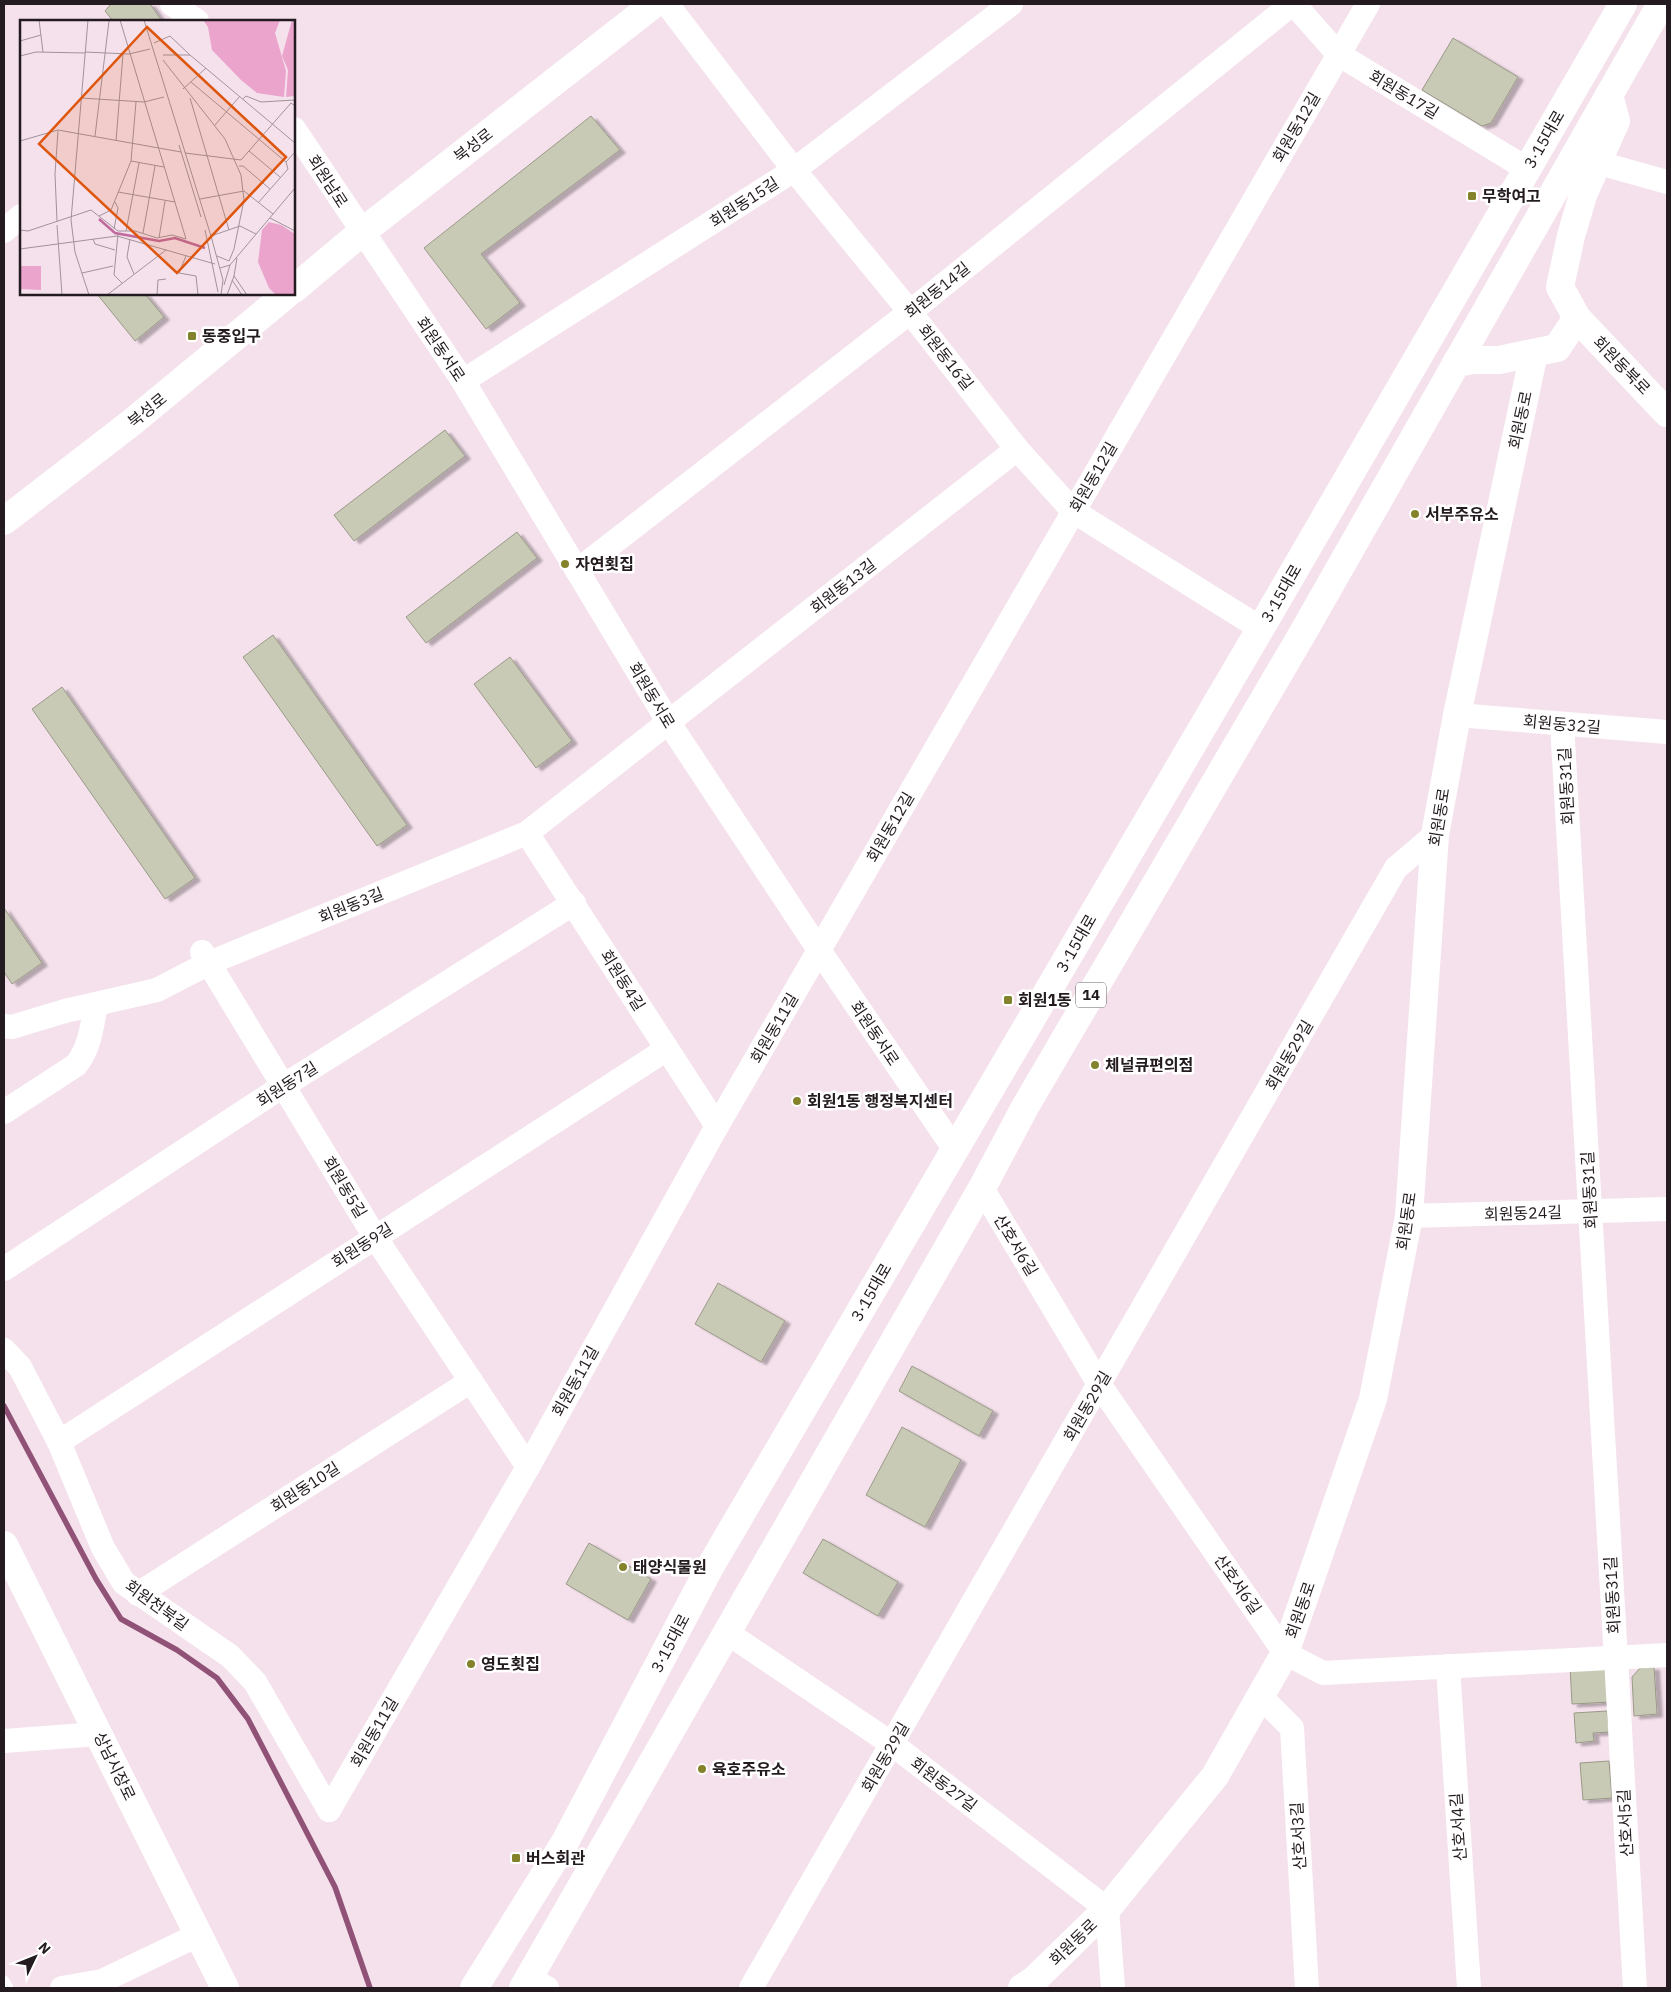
<svg xmlns="http://www.w3.org/2000/svg" width="1671" height="1992" font-family="'IBM Plex Sans','Noto Sans KR',sans-serif">
<style>
.lines{fill:none;stroke-linecap:round;stroke-linejoin:round}
.stream{stroke:#915277;stroke-width:5.5}
.building{fill:#c9cab6;stroke:#9a9a88;filter:url(#shadow)}
.service{stroke:#fff;stroke-width:11}
.minor{stroke:#fff;stroke-width:24}
.secondary{stroke:#fff;stroke-width:28}
.primary{stroke:#fff;stroke-width:28}
.poi-dot{fill:#84822b;stroke:#fff;stroke-width:2}
.labels{text-anchor:middle;stroke-width:5;stroke-linejoin:round;paint-order:stroke}
.shield{fill:#fff;stroke:#655f62;stroke-width:1}
.shield-label{font-size:15px;font-weight:bold;fill:#231b1f}
.street-label{font-size:16px;fill:#231b1f;stroke:#fff}
.poi-label{font-size:16px;font-weight:bold;fill:#231b1f;stroke:#fff;text-anchor:start}
.inset-river{fill:none;stroke:#c06a9d;stroke-width:2.5}
.inset-road{fill:none;stroke:#a1929a;stroke-width:1}
.view{fill:#de560d;fill-opacity:0.15;stroke:#de560d;stroke-width:2.5}
.inset-edge{fill:none;stroke:#231b1f;stroke-width:2.5}
</style>
<defs>
<filter id="shadow"><feDropShadow dx="5.5" dy="3" stdDeviation="1" flood-color="#0004"/></filter>
</defs>
<rect width="100%" height="100%" fill="#f5e1ec"/>
<g class="lines">
<path class="stream" d="M 4,1406 L 96,1579 L 121,1619 L 177,1650 L 217,1678 L 248,1719 L 335,1887 L 370,1988"/>
</g>
<g class="building">
<path d="M 111,4 L 150,4 L 162,21 L 113,21 L 105,11 Z"/>
<path d="M 1453,38 L 1518,77 L 1491,123 L 1482,126 L 1422,90 Z"/>
<path d="M 591,116 L 620,150 L 481,254 L 520,303 L 486,329 L 424,248 Z"/>
<path d="M 97,294 L 145,294 L 164,317 L 135,341 Z"/>
<path d="M 445,430 L 465,456 L 354,541 L 334,515 Z"/>
<path d="M 517,532 L 537,558 L 426,643 L 406,617 Z"/>
<path d="M 273,635 L 407,825 L 377,846 L 243,657 Z"/>
<path d="M 510,657 L 572,741 L 536,768 L 474,684 Z"/>
<path d="M 62,687 L 195,878 L 165,899 L 32,709 Z"/>
<path d="M 4,908 L 42,963 L 12,984 L 4,972 Z"/>
<path d="M 718,1283 L 785,1321 L 761,1362 L 695,1324 Z"/>
<path d="M 912,1366 L 993,1411 L 979,1436 L 899,1391 Z"/>
<path d="M 902,1427 L 961,1460 L 925,1527 L 866,1495 Z"/>
<path d="M 823,1539 L 898,1582 L 878,1616 L 803,1573 Z"/>
<path d="M 589,1543 L 651,1579 L 628,1620 L 566,1584 Z"/>
<path d="M 1600,1666 L 1610,1676 L 1611,1702 L 1572,1704 L 1570,1667 Z"/>
<path d="M 1654,1667 L 1657,1714 L 1634,1716 L 1632,1677 L 1640,1668 Z"/>
<path d="M 1607,1711 L 1609,1732 L 1593,1733 L 1594,1741 L 1576,1743 L 1574,1713 Z"/>
<path d="M 1609,1761 L 1612,1798 L 1583,1800 L 1580,1763 Z"/>
</g>
<g class="lines">
<path class="service" d="M 4,1981 L 8,1988"/>
<g class="minor">
<path d="M 172,4 L 197,21"/>
<path d="M 667,4 L 794,170 L 910,312 L 1017,449 L 1073,511 L 1260,628"/>
<path d="M 1294,4 L 1338,54 L 1527,169"/>
<path d="M 294,129 L 463,381 L 669,723 L 819,950 L 955,1150"/>
<path d="M 1599,163 L 1667,182"/>
<path d="M 4,231 L 21,216"/>
<path d="M 463,381 L 794,170 L 1011,4"/>
<path d="M 577,571 L 910,312 L 1292,4"/>
<path d="M 1457,715 L 1667,732"/>
<path d="M 1562,724 L 1635,1988"/>
<path d="M 527,833 L 717,1126"/>
<path d="M 202,952 L 375,1237 L 528,1467"/>
<path d="M 4,1026 L 12,1027 L 65,1011 L 157,990 L 209,963 L 527,833 L 1017,449"/>
<path d="M 4,1112 L 76,1065 C 90,1048 92,1026 96,1004"/>
<path d="M 982,1188 L 1099,1384 L 1285,1653 L 1323,1673 L 1667,1655"/>
<path d="M 1409,1216 L 1667,1209"/>
<path d="M 4,1269 L 283,1086 L 574,903"/>
<path d="M 4,1350 L 20,1367 L 59,1442 L 103,1548 L 124,1583 L 230,1656 L 255,1682 L 329,1810"/>
<path d="M 59,1442 L 667,1049"/>
<path d="M 138,1594 L 471,1381"/>
<path d="M 726,1632 L 892,1744 L 1107,1909 L 1113,1988"/>
<path d="M 1448,1666 L 1469,1988"/>
<path d="M 1260,1696 L 1292,1728 L 1307,1988"/>
<path d="M 4,1741 L 98,1734"/>
<path d="M 329,1810 L 528,1467 L 717,1126 L 1368,4"/>
<path d="M 529,1978 L 547,1988"/>
<path d="M 62,1988 L 102,1981 L 198,1935"/>
<path d="M 751,1988 L 1396,868 L 1435,835"/>
</g>
<g class="secondary">
<path d="M 1609,95 L 1616,121 L 1583,195 L 1571,236 L 1560,287 L 1577,318 L 1667,413"/>
<path d="M 1456,363 L 1474,360 L 1499,360 L 1557,348 L 1577,318"/>
<path d="M 4,1545 L 225,1988"/>
<path d="M 1022,1988 L 1034,1980 L 1107,1909 L 1215,1776 L 1285,1653 L 1373,1399 L 1409,1216 L 1435,835 L 1457,715 L 1534,353"/>
</g>
<g class="primary">
<path d="M 294,289 L 362,232 L 654,4"/>
<path d="M 4,521 L 131,423 L 287,294"/>
<path d="M 474,1988 L 565,1842 L 710,1567 L 1269,614 L 1623,4"/>
<path d="M 523,1988 L 982,1188 L 1025,1107 L 1301,636 L 1661,4"/>
</g>
</g>
<g class="poi-dot">
<rect x="1467" y="191" width="10" height="10" rx="2.5"/>
<rect x="187" y="331" width="10" height="10" rx="2.5"/>
<circle cx="1415" cy="514" r="5"/>
<circle cx="565" cy="564" r="5"/>
<rect x="1003" y="995" width="10" height="10" rx="2.5"/>
<circle cx="1095" cy="1065" r="5"/>
<circle cx="797" cy="1101" r="5"/>
<circle cx="623" cy="1567" r="5"/>
<circle cx="471" cy="1664" r="5"/>
<circle cx="702" cy="1769" r="5"/>
<rect x="511" y="1853" width="10" height="10" rx="2.5"/>
</g>
<g class="labels">
<rect class="shield" x="1076" y="982.5" width="30" height="25" rx="4"/>
<g class="shield-label">
<text x="1091" y="1000">14</text>
</g>
<g class="street-label">
<text transform="translate(1404 94) rotate(31)" y="6">회원동17길</text>
<text transform="translate(1296 127) rotate(-60)" y="6">회원동12길</text>
<text transform="translate(1544 139) rotate(-60)" y="6">3·15대로</text>
<text transform="translate(473 145) rotate(-38)" y="6">북성로</text>
<text transform="translate(328 181) rotate(57)" y="6">회원남로</text>
<text transform="translate(744 202) rotate(-33)" y="6">회원동15길</text>
<text transform="translate(937 290) rotate(-39)" y="6">회원동14길</text>
<text transform="translate(441 349) rotate(56)" y="6">회원동서로</text>
<text transform="translate(946 357) rotate(52)" y="6">회원동16길</text>
<text transform="translate(1622 365) rotate(46)" y="6">회원동북로</text>
<text transform="translate(147 410) rotate(-39)" y="6">북성로</text>
<text transform="translate(1520 420) rotate(-78)" y="6">회원동로</text>
<text transform="translate(1093 477) rotate(-60)" y="6">회원동12길</text>
<text transform="translate(843 586) rotate(-38)" y="6">회원동13길</text>
<text transform="translate(1281 593) rotate(-60)" y="6">3·15대로</text>
<text transform="translate(652 695) rotate(59)" y="6">회원동서로</text>
<text transform="translate(1562 724) rotate(5)" y="6">회원동32길</text>
<text transform="translate(1566 786) rotate(-93)" y="6">회원동31길</text>
<text transform="translate(1439 817) rotate(-81)" y="6">회원동로</text>
<text transform="translate(890 827) rotate(-60)" y="6">회원동12길</text>
<text transform="translate(351 905) rotate(-22)" y="6">회원동3길</text>
<text transform="translate(1076 943) rotate(-60)" y="6">3·15대로</text>
<text transform="translate(623 980) rotate(58)" y="6">회원동4길</text>
<text transform="translate(774 1028) rotate(-60)" y="6">회원동11길</text>
<text transform="translate(875 1033) rotate(56)" y="6">회원동서로</text>
<text transform="translate(1289 1055) rotate(-60)" y="6">회원동29길</text>
<text transform="translate(287 1084) rotate(-33)" y="6">회원동7길</text>
<text transform="translate(345 1187) rotate(59)" y="6">회원동5길</text>
<text transform="translate(1589 1190) rotate(-93)" y="6">회원동31길</text>
<text transform="translate(1523 1213) rotate(-2)" y="6">회원동24길</text>
<text transform="translate(1406 1221) rotate(-82)" y="6">회원동로</text>
<text transform="translate(362 1245) rotate(-33)" y="6">회원동9길</text>
<text transform="translate(1016 1245) rotate(59)" y="6">산호서6길</text>
<text transform="translate(871 1292) rotate(-60)" y="6">3·15대로</text>
<text transform="translate(575 1381) rotate(-61)" y="6">회원동11길</text>
<text transform="translate(1087 1406) rotate(-60)" y="6">회원동29길</text>
<text transform="translate(305 1487) rotate(-33)" y="6">회원동10길</text>
<text transform="translate(1238 1584) rotate(55)" y="6">산호서6길</text>
<text transform="translate(1612 1595) rotate(-93)" y="6">회원동31길</text>
<text transform="translate(157 1605) rotate(36)" y="6">회원천북길</text>
<text transform="translate(1300 1610) rotate(-71)" y="6">회원동로</text>
<text transform="translate(670 1643) rotate(-62)" y="6">3·15대로</text>
<text transform="translate(374 1732) rotate(-60)" y="6">회원동11길</text>
<text transform="translate(885 1757) rotate(-60)" y="6">회원동29길</text>
<text transform="translate(115 1766) rotate(64)" y="6">상남시장로</text>
<text transform="translate(944 1784) rotate(37)" y="6">회원동27길</text>
<text transform="translate(1625 1823) rotate(-93)" y="6">산호서5길</text>
<text transform="translate(1458 1827) rotate(-94)" y="6">산호서4길</text>
<text transform="translate(1298 1836) rotate(-93)" y="6">산호서3길</text>
<text transform="translate(1073 1942) rotate(-44)" y="6">회원동로</text>
</g>
<g class="poi-label">
<text x="1482" y="202">무학여고</text>
<text x="202" y="342">동중입구</text>
<text x="1425" y="520">서부주유소</text>
<text x="575" y="570">자연횟집</text>
<text x="1018" y="1006">회원1동</text>
<text x="1105" y="1071">체널큐편의점</text>
<text x="807" y="1107">회원1동 행정복지센터</text>
<text x="633" y="1573">태양식물원</text>
<text x="481" y="1670">영도횟집</text>
<text x="712" y="1775">육호주유소</text>
<text x="526" y="1864">버스회관</text>
</g>
</g>
<g transform="translate(20 20)">
<rect width="275" height="275" fill="#f5e1ec"/>
<path d="M 183,0 L 260,0 L 255,13 L 266,51 L 264,77 L 237,73 L 221,60 L 192,30 L 188,7 ZM 272,0 L 275,0 L 275,76 L 266,77 L 268,50 L 262,36 ZM 249,202 L 261,205 L 275,214 L 275,275 L 256,275 L 249,268 L 238,242 L 242,210 ZM 0,246 L 21,246 L 21,270 L 0,269 Z" fill="#eba4cc"/>
<path class="inset-river" d="M 79,199 L 95,213 L 139,221 L 155,218 L 185,228"/>
<path class="inset-road" d="M 19,0 L 23,32M 68,0 L 51,200 L 55,232 L 69,275M 83,0 L 104,0M 100,0 L 166,219M 124,0 L 191,216 L 203,260 L 201,275M 0,21 L 21,15M 134,23 L 150,16 L 170,35M 65,32 L 109,34 L 130,29M 143,35 L 170,35 L 275,123M 0,36 L 16,32 L 65,33M 143,40 L 205,119 L 221,155 L 224,180 L 214,229 L 209,241 L 197,236M 171,62 L 266,142M 163,69 L 186,48M 61,78 L 124,82 L 144,77M 170,78 L 209,210M 223,79 L 226,76 L 241,82 L 275,80M 195,105 L 220,76M 75,116 L 89,1M 0,121 L 38,110 L 161,132M 96,121 L 103,34M 159,125 L 181,197M 229,131 L 260,157M 165,133 L 221,140 L 271,83 L 275,86M 111,141 L 144,147M 219,146 L 223,146 L 250,169M 98,172 L 155,182M 180,179 L 224,171 L 253,194M 238,183 L 268,149 L 266,142 L 275,132M 79,196 L 91,190 L 111,141 L 116,82M 250,198 L 275,211M 37,201 L 35,154 L 38,111M 37,205 L 42,275M 94,209 L 98,188 L 95,182M 0,210 L 8,211 L 71,190 L 98,211 L 115,211 L 137,218 L 152,215 L 166,219M 185,210 L 198,272M 106,211 L 119,143M 123,213 L 135,146M 98,214 L 94,255 L 102,263M 191,216 L 220,206 L 236,214M 139,218 L 145,181M 73,219 L 75,224 L 95,230M 110,219 L 107,237 L 114,254M 0,229 L 97,216 L 195,244M 166,236 L 159,253 L 176,256 L 178,275M 217,238 L 214,256 L 227,275M 200,248 L 210,245 L 275,168M 62,253 L 93,246M 212,260 L 222,275M 204,265 L 210,245M 87,275 L 146,230M 137,275 L 138,260 L 146,259M 207,275 L 214,256"/>
<path class="view" d="M 127,7 L 266,137 L 157,253 L 19,124 Z"/>
<rect width="275" height="275" class="inset-edge"/>
</g>
<rect width="1671" height="1992" fill="none" stroke="#231b1f" stroke-width="10"/>
<g transform="translate(35 1957) rotate(47)" stroke="#ffffff" stroke-width="4" paint-order="stroke">
<path d="M0-4L9 19L0 12L-9 19Z" fill="#231b1f"/>
<text y="-8" font-size="14" font-weight="bold" text-anchor="middle" fill="#231b1f">N</text>
</g>
</svg>
